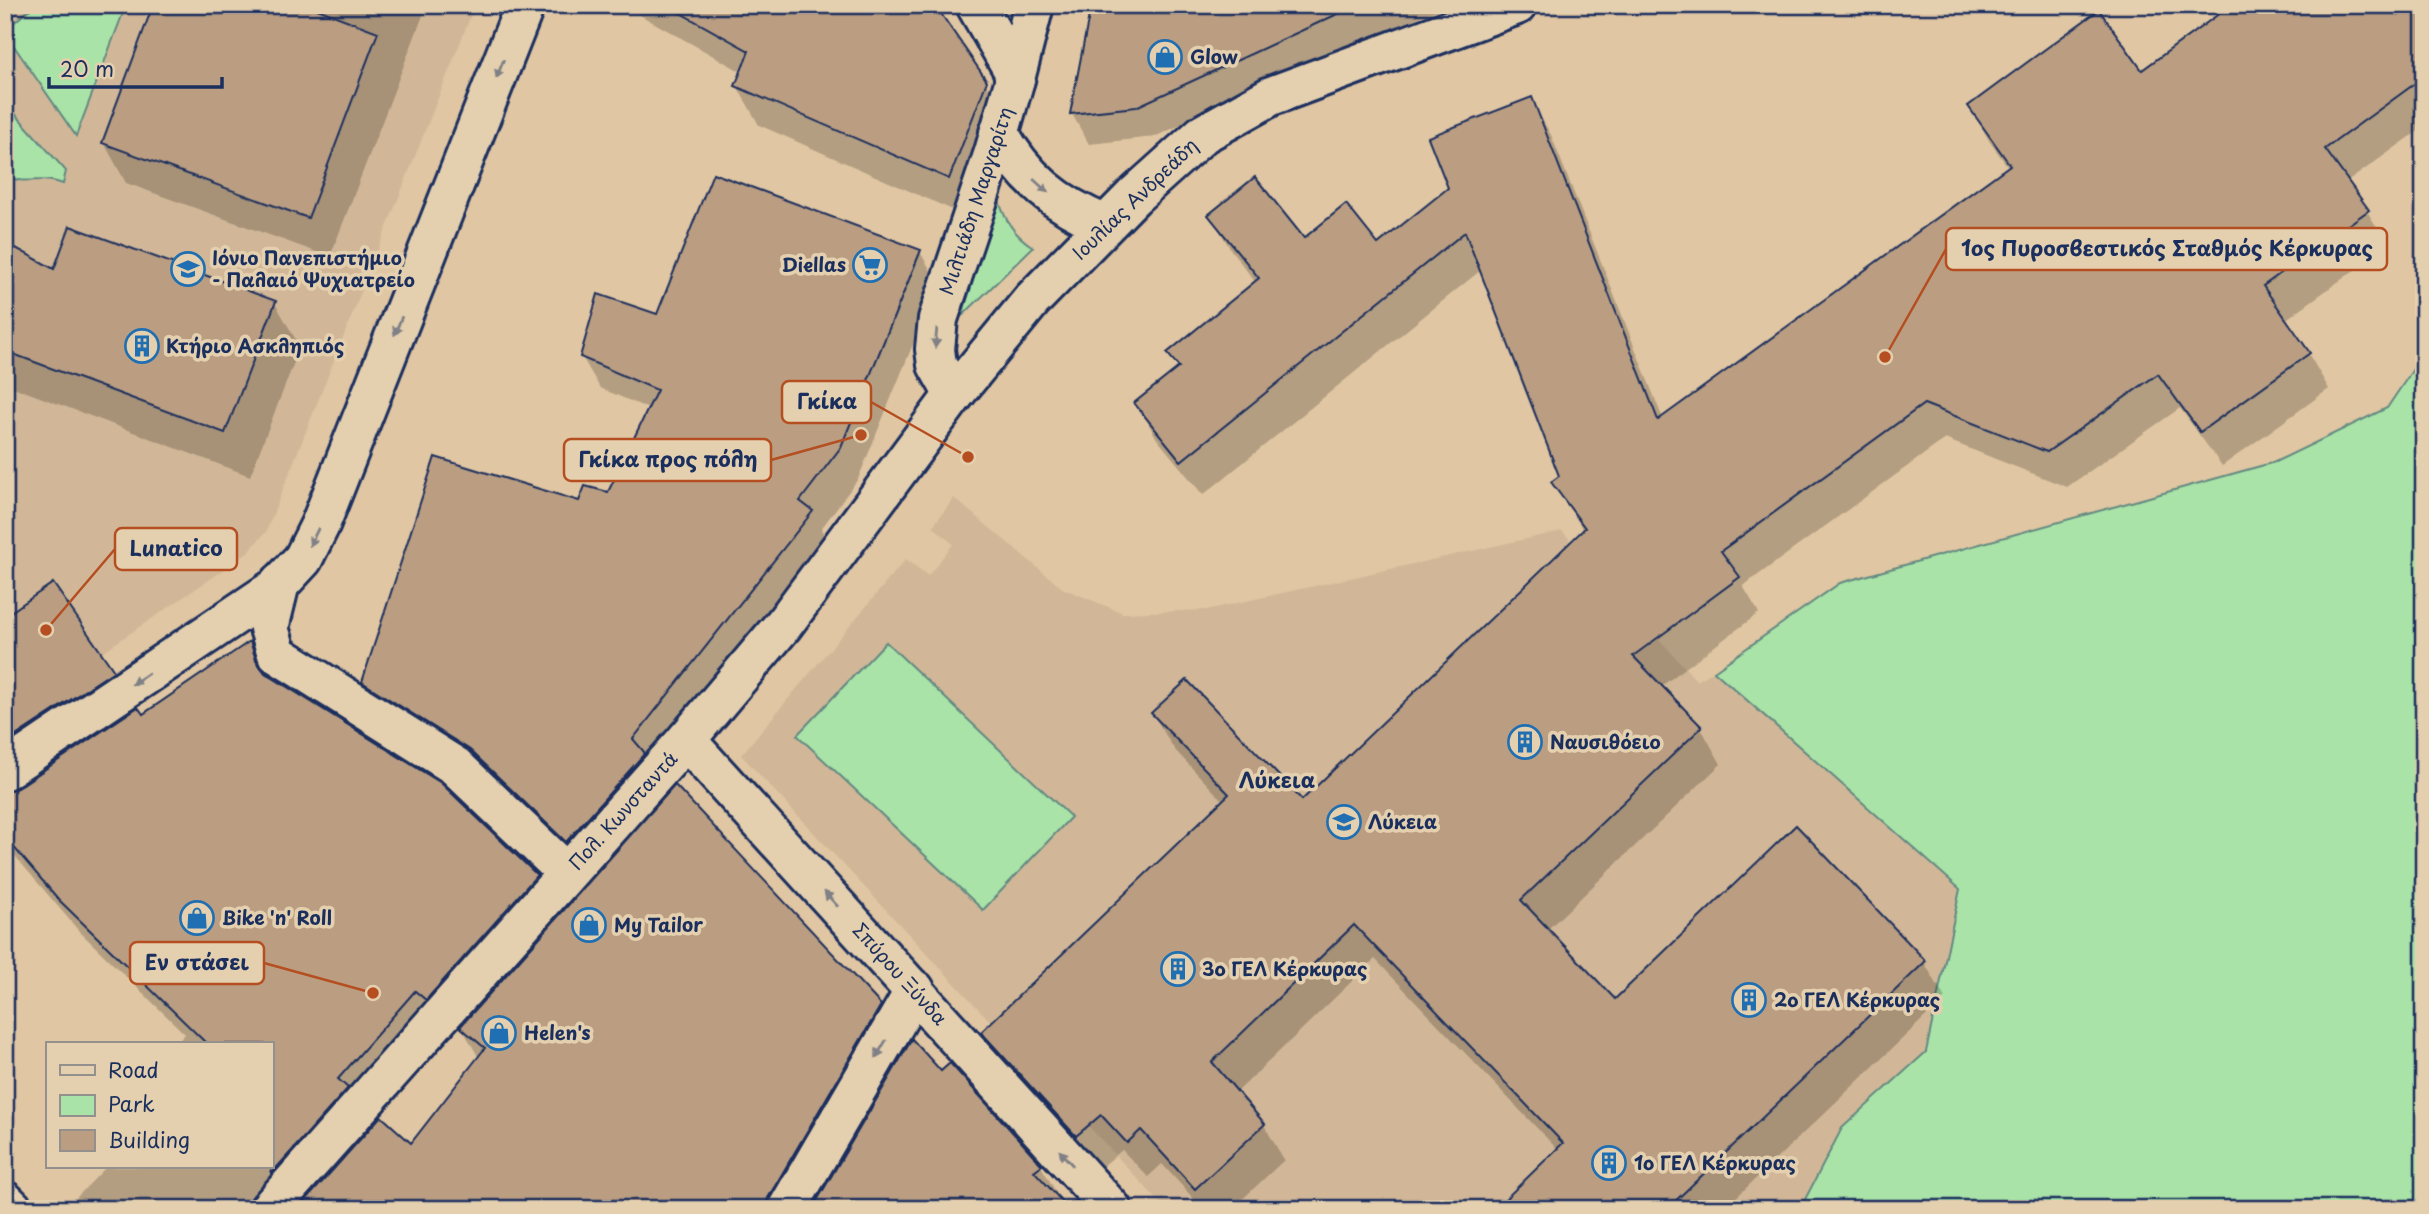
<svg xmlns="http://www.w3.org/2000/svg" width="2429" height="1214" font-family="'Playpen Sans',sans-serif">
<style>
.built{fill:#d1b797}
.green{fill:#aae3a7;stroke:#628982;stroke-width:2}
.shadow{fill:#0003}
.building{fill:#bb9e81;stroke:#1b2f5e;stroke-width:2}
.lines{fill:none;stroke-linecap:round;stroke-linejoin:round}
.minor-casing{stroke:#1b2f5e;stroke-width:44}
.major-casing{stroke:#1b2f5e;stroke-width:44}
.minor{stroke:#e4d0ae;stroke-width:38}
.major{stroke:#e4d0ae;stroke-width:38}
.oneway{fill:#808086}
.labels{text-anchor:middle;stroke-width:7;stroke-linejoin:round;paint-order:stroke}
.poi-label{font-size:19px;font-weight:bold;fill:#1b2f5e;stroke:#e4d0ae;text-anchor:start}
.street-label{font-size:19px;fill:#1b2f5e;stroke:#e4d0ae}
.neighbourhood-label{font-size:21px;font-weight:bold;fill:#1b2f5e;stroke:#e4d0ae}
.leader{fill:none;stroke:#b54e20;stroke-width:2.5}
.callout-dot{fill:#b54e20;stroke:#e4d0ae;stroke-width:2.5}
.callout{fill:#e4d0ae;stroke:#b54e20;stroke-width:2.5}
.callout-label{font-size:21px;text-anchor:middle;font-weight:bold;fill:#1b2f5e}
</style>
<rect width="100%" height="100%" fill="#e0c6a2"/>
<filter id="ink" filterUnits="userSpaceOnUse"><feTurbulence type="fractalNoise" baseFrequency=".0143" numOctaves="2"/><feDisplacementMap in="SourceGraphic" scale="14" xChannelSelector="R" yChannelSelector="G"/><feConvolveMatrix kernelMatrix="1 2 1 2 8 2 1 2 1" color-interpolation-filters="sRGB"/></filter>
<g filter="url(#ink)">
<g class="built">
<path d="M 5,5 L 475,5 L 266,532 L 248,552 L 228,567 L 5,718 Z"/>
<path d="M 954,498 L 1062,588 L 1123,613 L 1206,610 L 1562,531 L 1697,681 L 1714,671 L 1960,889 L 1926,1052 L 1842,1128 L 1800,1209 L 1166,1209 L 741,755 L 906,559 L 928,576 L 953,544 L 933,526 Z"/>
</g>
<g class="green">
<path d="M 35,5 L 126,5 L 76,136 L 5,33 L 5,30 Z"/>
<path d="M 10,108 L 66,171 L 63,184 C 42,175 26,186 5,176 L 5,113 Z"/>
<path d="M 998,198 C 1005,220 1013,234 1033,247 L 962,316 Z"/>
<path d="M 2424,353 L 2424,1209 L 1800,1209 L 1842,1128 L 1926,1052 L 1960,889 L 1714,671 L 1840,583 L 2275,462 L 2387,408 Z"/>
<path d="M 886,642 L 1071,817 L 983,910 L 797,735 Z"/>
</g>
<g class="shadow">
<path d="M 155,5 L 427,5 L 330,257 L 126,183 L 104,143 Z"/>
<path d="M 622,5 L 933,5 L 985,82 L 1008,122 L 971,218 L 759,125 L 737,86 L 742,72 Z"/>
<path d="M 1094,5 L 1451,5 L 1421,16 L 1154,137 L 1089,144 L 1072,114 Z"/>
<path d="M 2424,5 L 2424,127 L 2347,182 L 2367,211 L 2388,246 L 2285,320 L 2308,353 L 2329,389 L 2222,466 L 2180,408 L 2067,487 L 1945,439 L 1743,586 L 1759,613 L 1660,687 L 1701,728 L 1721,764 L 1547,930 L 1615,1002 L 1924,962 L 1945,998 L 1724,1209 L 1497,1209 L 1558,1150 L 1375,959 L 1236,1093 L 1264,1125 L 1284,1160 L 1232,1209 L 1203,1209 L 1162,1164 L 1148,1177 L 1122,1150 L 1097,1171 L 1004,1068 L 983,1033 L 1224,802 L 1174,749 L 1153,714 L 1302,803 L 1584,531 L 1553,482 L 1561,477 L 1481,270 L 1203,495 L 1157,439 L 1137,403 L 1179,369 L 1169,353 L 1256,283 L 1231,250 L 1210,215 L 1304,240 L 1378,246 L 1450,189 L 1531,100 L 1551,135 L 1663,419 L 2009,168 L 1990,142 L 1970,107 L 2142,72 Z"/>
<path d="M 5,244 L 55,271 L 275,303 L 300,347 L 250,476 L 5,384 Z"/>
<path d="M 920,252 L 938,283 L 858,479 L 821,529 L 829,544 L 585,872 L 382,713 L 364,681 L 580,503 L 609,494 L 649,409 L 600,388 L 582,357 L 658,316 Z"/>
<path d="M 5,618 L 112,672 L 129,701 L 5,787 Z"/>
<path d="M 249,643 L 267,676 L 536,876 L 553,906 L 269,1209 L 83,1209 L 76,1198 L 106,1167 L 271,1167 L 271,1044 L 176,1044 L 185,1034 L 78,930 L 10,850 L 5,842 L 5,793 L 18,790 L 143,716 Z"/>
<path d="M 879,1006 L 899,1040 L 800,1209 L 327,1209 L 411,1146 L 479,1058 L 462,1028 Z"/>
<path d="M 941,1073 L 1041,1166 L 1060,1199 L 1059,1200 Z"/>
</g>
<g class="building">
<path d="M 153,5 L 307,5 L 378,32 L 308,218 L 102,143 Z"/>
<path d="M 666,5 L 935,5 L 987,81 L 949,179 L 735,86 L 749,51 Z"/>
<path d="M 1091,5 L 1357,5 L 1136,107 L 1070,114 Z"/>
<path d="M 2231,5 L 2424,5 L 2424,77 L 2325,149 L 2369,210 L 2263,286 L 2310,353 L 2200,432 L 2158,374 L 2047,452 L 1924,404 L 1721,551 L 1740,577 L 1633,656 L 1702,727 L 1521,900 L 1615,999 L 1796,825 L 1926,961 L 1667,1209 L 1495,1209 L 1563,1143 L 1354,925 L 1212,1062 L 1265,1124 L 1195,1189 L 1141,1130 L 1127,1143 L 1101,1115 L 1076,1136 L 981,1032 L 1229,794 L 1151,713 L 1187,680 L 1302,800 L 1585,528 L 1551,482 L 1559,476 L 1465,232 L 1181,461 L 1134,403 L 1179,367 L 1167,353 L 1259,278 L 1208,215 L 1255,177 L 1304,238 L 1346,204 L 1378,244 L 1448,188 L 1428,137 L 1532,97 L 1658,420 L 2010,165 L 1968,106 L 2033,58 L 2099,10 L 2142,70 Z"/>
<path d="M 713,173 L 921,250 L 841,447 L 800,501 L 813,511 L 633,739 L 645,753 L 566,842 L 470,750 L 362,682 L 435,457 L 579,501 L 585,486 L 608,492 L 657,390 L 580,357 L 598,294 L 657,314 Z"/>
<path d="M 70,226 L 276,301 L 225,433 L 5,351 L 5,242 L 54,269 Z"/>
<path d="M 53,583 L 114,671 L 5,743 L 5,616 Z"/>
<path d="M 250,641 L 256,660 L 265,673 L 441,783 L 537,875 L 426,1000 L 415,991 L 338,1079 L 348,1088 L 271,1174 L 271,1044 L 207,1044 L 59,900 L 5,837 L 5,792 L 17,788 L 138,707 L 143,714 Z"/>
<path d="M 675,785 L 881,1005 L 768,1198 L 765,1209 L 298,1209 L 381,1116 L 411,1143 L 485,1048 L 460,1027 Z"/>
<path d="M 912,1039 L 941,1071 L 950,1063 L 1042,1165 L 1034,1171 L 1069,1209 L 812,1209 Z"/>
</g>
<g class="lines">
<g class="minor-casing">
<g id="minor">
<path d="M 976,5 L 1012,68 L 1015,79"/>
<path d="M 280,583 L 269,628 L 277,654 L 455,766 L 567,873"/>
<path d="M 686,740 L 1112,1209"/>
<path d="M 5,770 L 277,587 L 303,559 L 320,525 L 525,5"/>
<path d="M 5,1201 L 13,1209"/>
<path d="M 787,1209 L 915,990"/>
</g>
</g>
<g class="major-casing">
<g id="major">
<path d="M 999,133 C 1024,178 1057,205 1104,224"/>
<path d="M 954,395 L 937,365 L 935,349 L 938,319 L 994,152 L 1015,79 L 1034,5"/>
<path d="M 269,1209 L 686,740 L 784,624 L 954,395 L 1032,300 L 1134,196 L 1203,134 L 1271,96 L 1517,5"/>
</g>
</g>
<use href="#minor" class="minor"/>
<use href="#major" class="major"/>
</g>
<defs><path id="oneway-solid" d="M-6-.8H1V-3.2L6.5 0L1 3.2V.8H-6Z" transform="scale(1.75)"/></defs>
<g class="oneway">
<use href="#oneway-solid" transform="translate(500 69) rotate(112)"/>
<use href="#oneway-solid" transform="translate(1041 186) rotate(42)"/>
<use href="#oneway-solid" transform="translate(398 326) rotate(112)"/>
<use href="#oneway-solid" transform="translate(936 338) rotate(95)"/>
<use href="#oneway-solid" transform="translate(314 537) rotate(116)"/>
<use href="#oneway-solid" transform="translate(140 679) rotate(146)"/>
<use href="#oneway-solid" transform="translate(831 899) rotate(-132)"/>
<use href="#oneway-solid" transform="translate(881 1049) rotate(120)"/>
<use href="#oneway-solid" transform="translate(1066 1158) rotate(-132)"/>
</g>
</g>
<defs>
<g id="shop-ring" transform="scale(1.75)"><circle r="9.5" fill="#e4d0ae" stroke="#1f6fb2" stroke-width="1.5"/><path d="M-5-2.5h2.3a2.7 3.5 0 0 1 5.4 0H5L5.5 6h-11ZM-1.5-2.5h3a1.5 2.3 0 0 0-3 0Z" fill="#1f6fb2"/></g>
<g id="supermarket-ring" transform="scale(1.75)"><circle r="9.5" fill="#e4d0ae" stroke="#1f6fb2" stroke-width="1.5"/><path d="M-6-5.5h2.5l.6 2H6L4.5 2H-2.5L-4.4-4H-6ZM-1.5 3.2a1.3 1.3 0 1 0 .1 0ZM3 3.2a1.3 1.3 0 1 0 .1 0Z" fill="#1f6fb2"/></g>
<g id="university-ring" transform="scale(1.75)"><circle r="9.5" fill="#e4d0ae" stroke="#1f6fb2" stroke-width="1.5"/><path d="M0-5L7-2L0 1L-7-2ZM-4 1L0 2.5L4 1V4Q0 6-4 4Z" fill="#1f6fb2"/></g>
<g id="building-ring" transform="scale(1.75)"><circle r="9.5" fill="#e4d0ae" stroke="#1f6fb2" stroke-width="1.5"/><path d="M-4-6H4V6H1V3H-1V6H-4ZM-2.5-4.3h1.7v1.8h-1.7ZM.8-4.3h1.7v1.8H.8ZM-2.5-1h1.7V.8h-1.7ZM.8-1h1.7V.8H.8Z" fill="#1f6fb2"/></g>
<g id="school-ring" transform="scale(1.75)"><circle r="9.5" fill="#e4d0ae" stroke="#1f6fb2" stroke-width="1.5"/><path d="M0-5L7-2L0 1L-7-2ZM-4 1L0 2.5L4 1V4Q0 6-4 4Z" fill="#1f6fb2"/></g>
</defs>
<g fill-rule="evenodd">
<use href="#shop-ring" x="1165" y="57"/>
<use href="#supermarket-ring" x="870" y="265"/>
<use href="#university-ring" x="188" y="269"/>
<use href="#building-ring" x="142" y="346"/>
<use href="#building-ring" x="1525" y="742"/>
<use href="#school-ring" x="1344" y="822"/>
<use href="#shop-ring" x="197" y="918"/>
<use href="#shop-ring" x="589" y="925"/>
<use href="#building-ring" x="1178" y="969"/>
<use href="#building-ring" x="1749" y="1000"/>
<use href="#shop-ring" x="499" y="1033"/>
<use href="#building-ring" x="1609" y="1163"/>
</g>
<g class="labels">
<g class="poi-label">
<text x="1190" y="64">Glow</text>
<text x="212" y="265">Ιόνιο Πανεπιστήμιο<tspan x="212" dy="22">- Παλαιό Ψυχιατρείο</tspan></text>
<text x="846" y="272" text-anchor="end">Diellas</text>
<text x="166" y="353">Κτήριο Ασκληπιός</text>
<text x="1550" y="749">Ναυσιθόειο</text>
<text x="1368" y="829">Λύκεια</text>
<text x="222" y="925">Bike 'n' Roll</text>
<text x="614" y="932">My Tailor</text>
<text x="1202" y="976">3ο ΓΕΛ Κέρκυρας</text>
<text x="1774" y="1007">2ο ΓΕΛ Κέρκυρας</text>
<text x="524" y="1040">Helen's</text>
<text x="1634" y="1170">1ο ΓΕΛ Κέρκυρας</text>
</g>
<g class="street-label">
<text transform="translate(1135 199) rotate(-44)" y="7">Ιουλίας Ανδρεάδη</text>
<text transform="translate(976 201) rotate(-72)" y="7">Μιλτιάδη Μαργαρίτη</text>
<text transform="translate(623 811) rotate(-48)" y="7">Πολ. Κωνσταντά</text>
<text transform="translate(900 974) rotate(48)" y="7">Σπύρου Ξύνδα</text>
</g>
<g class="neighbourhood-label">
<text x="1277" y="788">Λύκεια</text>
</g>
</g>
<path class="leader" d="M1885 357L1946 249M968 457L871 402M861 435L771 460M46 630L115 549M373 993L264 963"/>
<g class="callout-dot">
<circle cx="1885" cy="357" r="7"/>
<circle cx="968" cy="457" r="7"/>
<circle cx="861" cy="435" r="7"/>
<circle cx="46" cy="630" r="7"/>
<circle cx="373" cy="993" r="7"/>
</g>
<g class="callout">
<rect x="1946" y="228" width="441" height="42" rx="7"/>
<rect x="782" y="381" width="89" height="42" rx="7"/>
<rect x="564" y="439" width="207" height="42" rx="7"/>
<rect x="115" y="528" width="122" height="42" rx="7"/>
<rect x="130" y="942" width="134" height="42" rx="7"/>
</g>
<g class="callout-label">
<text x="2167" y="256">1ος Πυροσβεστικός Σταθμός Κέρκυρας</text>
<text x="827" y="409">Γκίκα</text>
<text x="668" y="467">Γκίκα προς πόλη</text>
<text x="176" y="556">Lunatico</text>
<text x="197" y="970">Εν στάσει</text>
</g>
<rect width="2429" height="1214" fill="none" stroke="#e4d0ae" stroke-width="28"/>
<rect x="14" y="14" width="2401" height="1186" fill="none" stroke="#1b2f5e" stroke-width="2.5" filter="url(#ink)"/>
<rect x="46" y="1042" width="228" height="126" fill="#e4d0ae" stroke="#94908e" stroke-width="2"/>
<rect x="60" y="1065" width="35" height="10" fill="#e4d0ae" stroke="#94908e" stroke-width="2"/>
<text x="108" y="1078" font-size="21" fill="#1b2f5e">Road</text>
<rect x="60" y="1095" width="35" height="21" fill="#aae3a7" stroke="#94908e" stroke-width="2"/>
<text x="108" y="1112" font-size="21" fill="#1b2f5e">Park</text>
<rect x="60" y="1130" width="35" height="21" fill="#bb9e81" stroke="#94908e" stroke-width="2"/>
<text x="108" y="1148" font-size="21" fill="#1b2f5e">Building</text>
<path d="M49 77v10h173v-10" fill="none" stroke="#1b2f5e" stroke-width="3.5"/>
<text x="60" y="77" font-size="21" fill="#1b2f5e" stroke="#e4d0ae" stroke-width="5" paint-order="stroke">20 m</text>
</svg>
